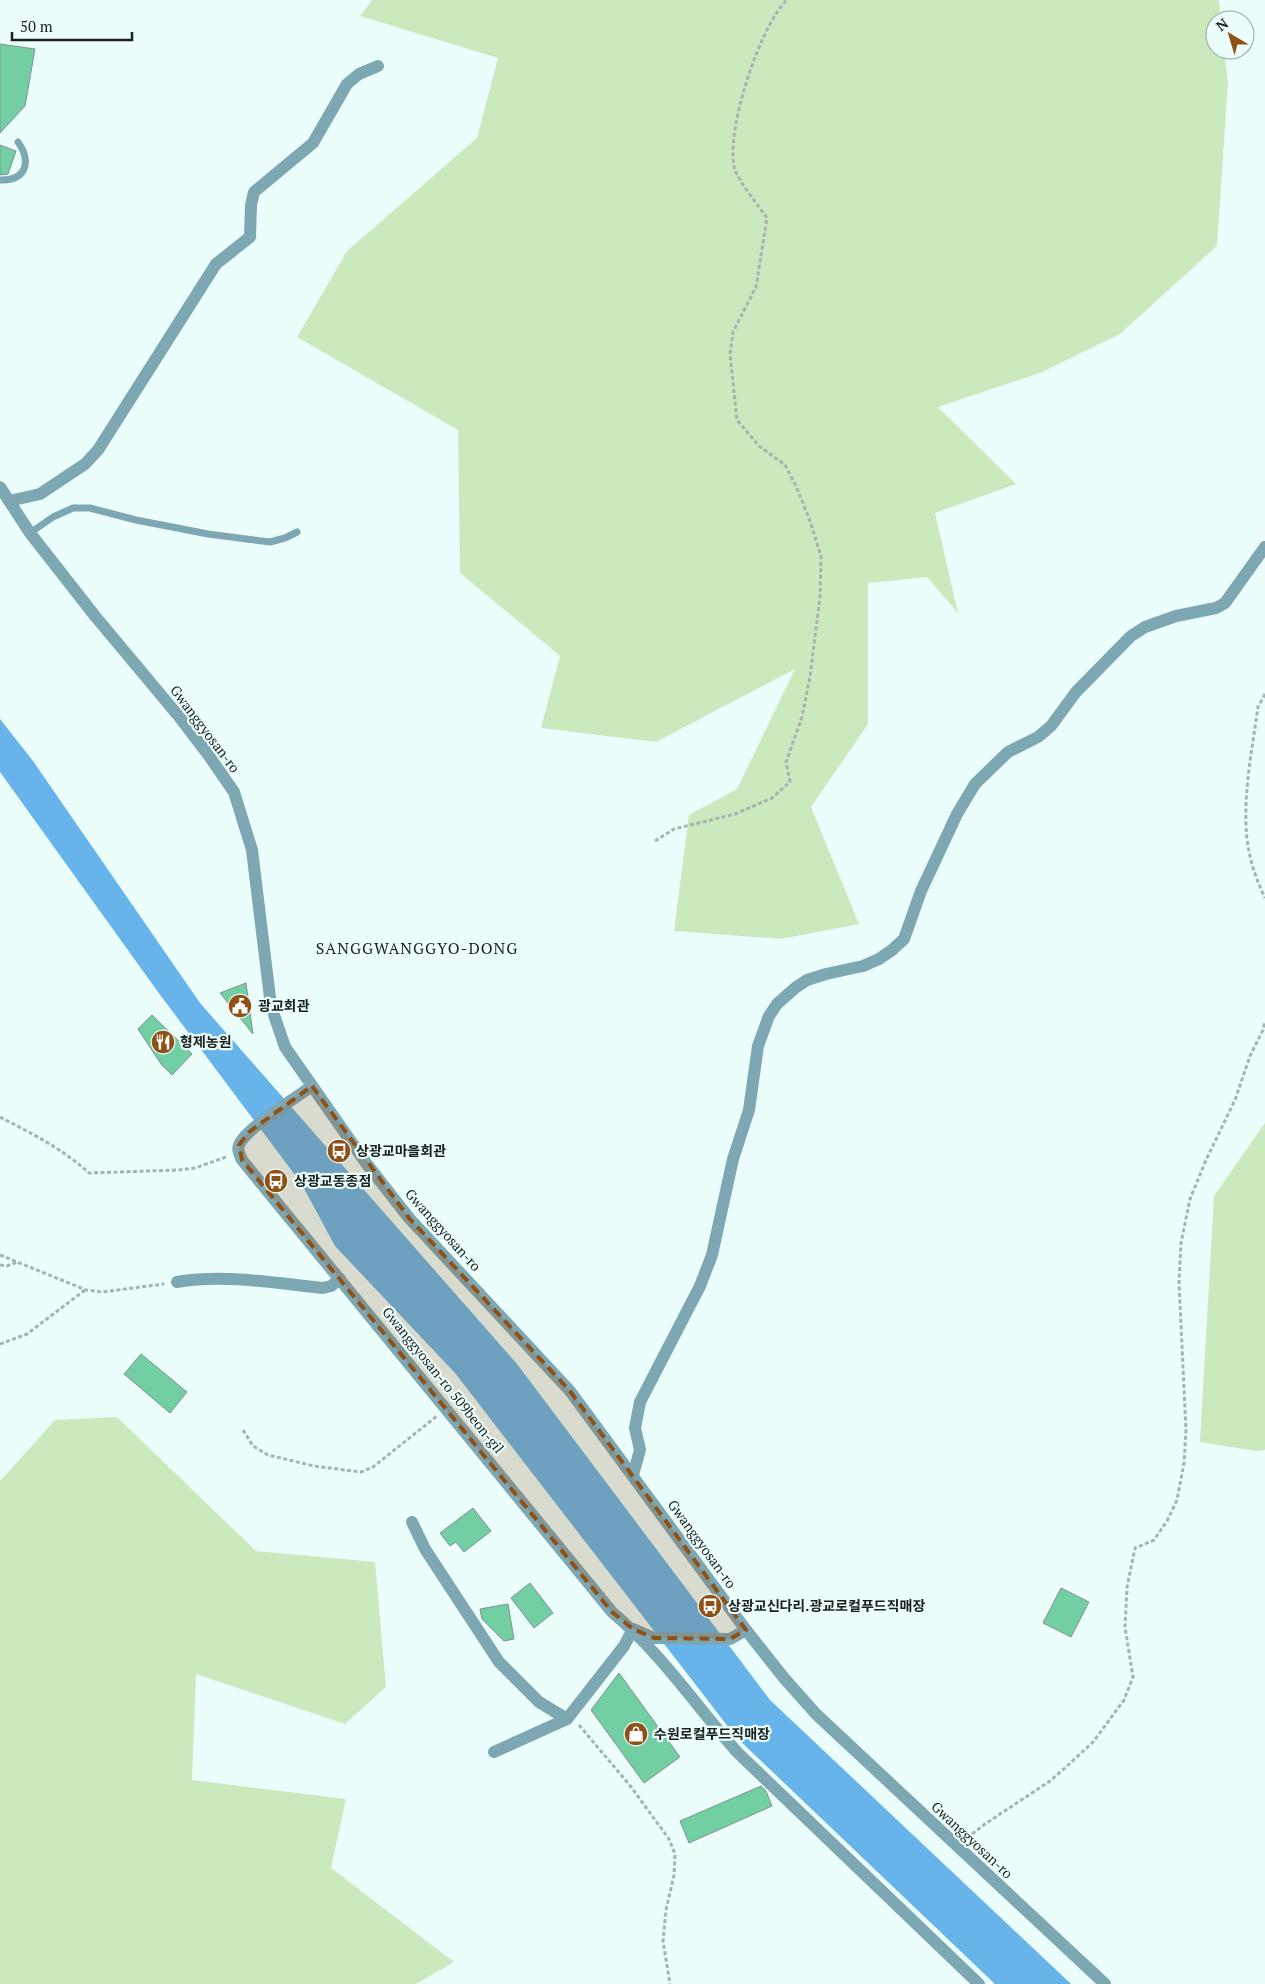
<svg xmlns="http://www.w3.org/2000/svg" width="1265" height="1984" font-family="'PT Serif','Noto Sans KR',serif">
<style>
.green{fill:#cae9bc}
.water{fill:#66b4e9}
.building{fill:#72cea3;stroke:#84928a}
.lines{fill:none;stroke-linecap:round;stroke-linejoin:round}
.path{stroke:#a5b4b3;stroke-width:3;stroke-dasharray:4 2.5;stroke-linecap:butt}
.service{stroke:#7da8b3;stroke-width:7}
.minor{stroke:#7da8b3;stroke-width:12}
.tertiary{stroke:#7da8b3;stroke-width:12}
.marked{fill:#905117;fill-opacity:0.2;stroke:#905117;stroke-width:4;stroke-dasharray:10 6;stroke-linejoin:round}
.labels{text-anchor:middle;stroke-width:4.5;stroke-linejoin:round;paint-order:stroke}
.street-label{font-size:14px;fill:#19201f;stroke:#ebfefc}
.poi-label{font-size:14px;font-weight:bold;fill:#19201f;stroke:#ebfefc;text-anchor:start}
.quarter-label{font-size:16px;letter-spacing:1px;fill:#19201f;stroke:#ebfefc}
</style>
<rect width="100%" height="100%" fill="#ebfefc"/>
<g class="green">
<path d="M 372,0 L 1219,0 L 1221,20 L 1215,20 L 1215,50 L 1224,50 L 1228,82 L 1217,246 L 1120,334 L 1040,373 L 938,407 L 1016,484 L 935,513 L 958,613 L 927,577 L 868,583 L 868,724 L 811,807 L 859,924 L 781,939 L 674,931 L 689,815 L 737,789 L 795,669 L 656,742 L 541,728 L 560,656 L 460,573 L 458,430 L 297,337 L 347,251 L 477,138 L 498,58 L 360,16 Z"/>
<path d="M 1265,1123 L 1265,1450 L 1256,1451 L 1200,1442 L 1214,1196 Z"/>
<path d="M 117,1417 L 256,1551 L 375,1562 L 386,1687 L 345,1724 L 196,1674 L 192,1780 L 346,1799 L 331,1868 L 454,1962 L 416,1984 L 0,1984 L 0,1481 L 55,1420 Z"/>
</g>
<path class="water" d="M 0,719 L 33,761 L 200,1003 L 517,1364 L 770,1700 L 1071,1984 L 995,1984 L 736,1737 L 455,1373 L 335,1246 L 301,1183 L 158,992 L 0,772 Z"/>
<g class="building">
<path d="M 0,44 L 35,49 L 25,106 L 0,133 Z"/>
<path d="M 0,145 L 16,151 L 8,174 L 0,175 Z"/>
<path d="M 246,983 L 253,1034 L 220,993 Z"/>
<path d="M 152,1015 L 192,1054 L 172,1075 L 161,1064 L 138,1029 Z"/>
<path d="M 141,1354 L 187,1392 L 170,1413 L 124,1374 Z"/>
<path d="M 473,1508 L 491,1531 L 464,1552 L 456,1542 L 450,1546 L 440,1533 Z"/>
<path d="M 530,1583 L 553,1613 L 534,1628 L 511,1598 Z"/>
<path d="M 1061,1588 L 1089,1602 L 1071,1637 L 1043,1623 Z"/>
<path d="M 508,1604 L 514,1639 L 504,1641 L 482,1619 L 480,1609 Z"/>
<path d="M 619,1673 L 680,1757 L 644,1783 L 591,1710 Z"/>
<path d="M 761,1786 L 766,1791 L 772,1806 L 689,1843 L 680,1821 Z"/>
</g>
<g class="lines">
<g class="path">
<path d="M 1265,694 L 1258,707 C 1252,750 1240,809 1249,851 C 1252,868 1258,883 1265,898"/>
<path d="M 655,841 L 674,829 L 735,814 L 772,798 L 790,782 L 786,762 L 802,717 L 810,677 L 820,597 L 821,556 L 810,521 L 796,486 L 785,465 L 759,446 L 737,420 L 730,354 L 733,332 L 756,287 L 767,218 C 760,208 738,180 735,170 C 724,134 760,25 787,0"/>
<path d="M 0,1117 C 31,1133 63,1149 89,1173 L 178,1170 L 195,1168 L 226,1157"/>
<path d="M 0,1255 L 86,1290 L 102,1292 L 164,1284"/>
<path d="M 0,1265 L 7,1266 L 17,1262"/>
<path d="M 0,1344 L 27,1334 L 85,1290"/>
<path d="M 243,1430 L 253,1446 L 268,1455 L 314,1466 L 361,1472 L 373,1467 L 437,1416"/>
<path d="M 579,1725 L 632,1788 L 669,1839 L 675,1854 L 674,1875 L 666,1910 L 663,1941 L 670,1984"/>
<path d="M 967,1838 L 985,1824 L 1050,1781 L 1066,1767 L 1093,1742 L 1124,1700 L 1133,1677 L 1125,1627 L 1127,1587 L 1135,1548 L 1154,1540 L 1167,1521 L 1177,1500 L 1184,1463 L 1186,1430 L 1179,1283 L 1181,1243 L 1190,1199 L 1206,1160 L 1235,1100 L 1250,1056 L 1263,1030 L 1265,1021"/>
</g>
<g class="service">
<path d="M 0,180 C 26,181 32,162 18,142"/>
<path d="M 30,533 L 53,517 L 73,508 L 90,508 L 136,520 L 208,534 L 270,542 L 285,538 L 297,532"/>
</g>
<g class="minor">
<path d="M 9,501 L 40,494 L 85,464 L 98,450 L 216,264 L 250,237 L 251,205 L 254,192 L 313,143 L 347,84 L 359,74 L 378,66"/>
<path d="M 312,1086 C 296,1098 246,1128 239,1145 C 237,1150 240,1155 242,1160 L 612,1612 C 661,1653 696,1706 738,1753 L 979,1984"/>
<path d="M 177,1282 C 225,1274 275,1283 323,1288 L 331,1286 L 340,1279"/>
<path d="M 633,1475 L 640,1450 L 635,1428 L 640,1402 L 700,1286 L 712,1255 L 733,1159 L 749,1110 L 758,1046 L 769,1016 L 777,1004 L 795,988 L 807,980 L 826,974 L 863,966 L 879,959 L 892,950 L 904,939 L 921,891 L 957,814 L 975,784 L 1008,752 L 1038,737 L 1051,726 L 1076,692 L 1131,636 L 1145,627 L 1176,616 L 1216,608 L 1225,603 L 1265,547"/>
<path d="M 412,1522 L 425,1549 L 499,1662 L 539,1702 L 567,1719"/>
<path d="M 494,1752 L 567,1719 L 624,1646 L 633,1629 L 654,1638 L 730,1639 L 746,1630"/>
</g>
<path class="tertiary" d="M 0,487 L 30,533 L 95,616 L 181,719 L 207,753 L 234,792 L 252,850 L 271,1006 L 285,1047 L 366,1163 L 409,1218 L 570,1391 L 746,1630 L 784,1678 L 816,1714 L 1105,1984"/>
</g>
<path class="marked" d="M 312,1086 L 409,1218 L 570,1391 L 746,1630 L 730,1639 L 654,1638 L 633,1629 L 612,1612 L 242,1160 L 239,1145 L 249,1132 Z"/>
<defs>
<g id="civic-disc" transform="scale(1.25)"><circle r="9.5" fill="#905117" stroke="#ebfefc"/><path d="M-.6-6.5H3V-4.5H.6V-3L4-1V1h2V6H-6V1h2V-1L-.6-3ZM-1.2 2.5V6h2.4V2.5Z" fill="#fff"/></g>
<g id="restaurant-disc" transform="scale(1.25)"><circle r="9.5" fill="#905117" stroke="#ebfefc"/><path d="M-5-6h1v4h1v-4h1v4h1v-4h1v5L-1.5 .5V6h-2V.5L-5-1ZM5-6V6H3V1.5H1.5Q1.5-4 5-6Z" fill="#fff"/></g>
<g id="bus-disc" transform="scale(1.25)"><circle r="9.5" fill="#905117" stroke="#ebfefc"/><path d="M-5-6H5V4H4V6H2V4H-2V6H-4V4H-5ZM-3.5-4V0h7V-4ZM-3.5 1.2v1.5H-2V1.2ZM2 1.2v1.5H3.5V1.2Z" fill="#fff"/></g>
<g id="shop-disc" transform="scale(1.25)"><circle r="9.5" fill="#905117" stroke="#ebfefc"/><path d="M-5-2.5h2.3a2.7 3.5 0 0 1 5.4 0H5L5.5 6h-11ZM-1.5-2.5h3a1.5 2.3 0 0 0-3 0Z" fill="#fff"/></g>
</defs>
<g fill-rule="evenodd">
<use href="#civic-disc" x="240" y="1006"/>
<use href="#restaurant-disc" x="163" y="1042"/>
<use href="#bus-disc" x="339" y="1151"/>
<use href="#bus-disc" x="276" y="1181"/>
<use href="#bus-disc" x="710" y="1606"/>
<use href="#shop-disc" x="636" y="1734"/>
</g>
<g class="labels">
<g class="street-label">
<text transform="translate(205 729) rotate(53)" y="5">Gwanggyosan-ro</text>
<text transform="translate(443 1230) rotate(48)" y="5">Gwanggyosan-ro</text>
<text transform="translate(443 1380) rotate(51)" y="5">Gwanggyosan-ro 509beon-gil</text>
<text transform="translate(702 1544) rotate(54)" y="5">Gwanggyosan-ro</text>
<text transform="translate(972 1840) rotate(43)" y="5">Gwanggyosan-ro</text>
</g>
<g class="poi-label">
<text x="258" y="1011">광교회관</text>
<text x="180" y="1047">형제농원</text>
<text x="356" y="1156">상광교마을회관</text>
<text x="294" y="1186">상광교동종점</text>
<text x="728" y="1611">상광교신다리.광교로컬푸드직매장</text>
<text x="654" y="1739">수원로컬푸드직매장</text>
</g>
<g class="quarter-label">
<text x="417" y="954">SANGGWANGGYO-DONG</text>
</g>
</g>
<g transform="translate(1230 35) rotate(322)"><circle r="24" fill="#ebfefc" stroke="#97a5a4"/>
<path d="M0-4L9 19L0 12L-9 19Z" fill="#905117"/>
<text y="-8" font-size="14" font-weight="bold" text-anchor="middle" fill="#19201f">N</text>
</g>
<path d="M12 32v8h120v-8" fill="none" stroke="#19201f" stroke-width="2.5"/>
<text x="20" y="32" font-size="15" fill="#19201f" stroke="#ebfefc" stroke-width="4" paint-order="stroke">50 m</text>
</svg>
